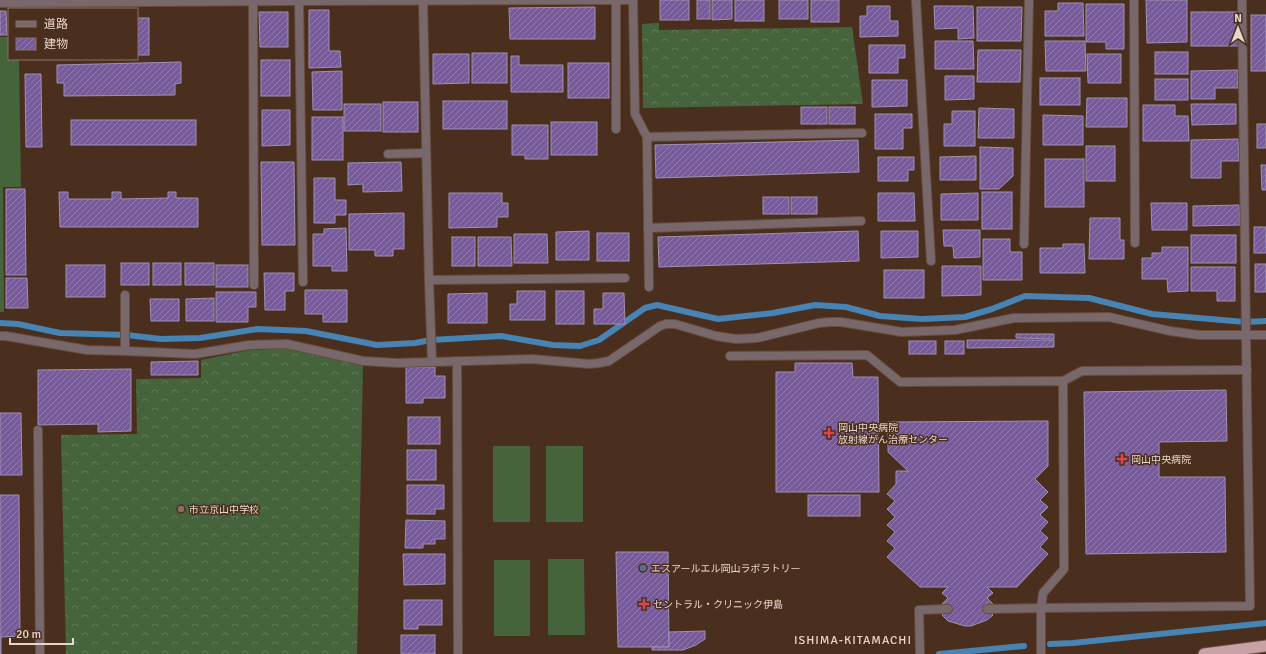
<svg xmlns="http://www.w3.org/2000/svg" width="1266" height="654" font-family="Signika,'Noto Sans JP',sans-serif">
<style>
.forest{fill:url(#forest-crowns)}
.pitch{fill:#45643c}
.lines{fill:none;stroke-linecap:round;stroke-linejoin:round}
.stream{stroke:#4783b3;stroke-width:6}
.building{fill:url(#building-hatch);stroke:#9e91b1}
.service-casing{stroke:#674d3d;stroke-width:10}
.minor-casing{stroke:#674d3d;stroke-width:10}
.trunk-casing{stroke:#674d3d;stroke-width:13}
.service{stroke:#79686b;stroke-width:8}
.minor{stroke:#79686b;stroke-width:8}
.trunk{stroke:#c8a2a7;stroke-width:11}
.health-dot{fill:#e0444e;stroke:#4b2f1e;stroke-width:1.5}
.education-dot{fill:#8d6e63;stroke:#4b2f1e;stroke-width:1.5}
.service-dot{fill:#5c6f8a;stroke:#4b2f1e;stroke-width:1.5}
.labels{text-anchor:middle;stroke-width:3;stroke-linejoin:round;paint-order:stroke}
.poi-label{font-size:10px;fill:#e8d6cc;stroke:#4b2f1e;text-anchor:start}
.quarter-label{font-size:12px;letter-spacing:1px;fill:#e8d6cc;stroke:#4b2f1e}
</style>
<defs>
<pattern id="forest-crowns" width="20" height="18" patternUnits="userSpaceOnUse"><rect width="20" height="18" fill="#45643c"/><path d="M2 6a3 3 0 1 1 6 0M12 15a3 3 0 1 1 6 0" fill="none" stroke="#607957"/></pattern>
<pattern id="building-hatch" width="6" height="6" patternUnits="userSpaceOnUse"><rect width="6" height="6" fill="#775b98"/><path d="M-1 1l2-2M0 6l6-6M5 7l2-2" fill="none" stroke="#9179aa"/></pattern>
</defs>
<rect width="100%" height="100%" fill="#4b2f1e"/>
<g class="forest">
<path d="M 659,23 L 659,30 L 852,27 L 863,104 L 643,108 L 642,24 Z"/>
<path d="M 286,348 L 363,366 L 357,654 L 66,654 L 61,435 L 137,434 L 136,379 L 201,378 L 201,360 L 250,350 Z"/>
</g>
<g class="pitch">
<path d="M 0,37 L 9,37 L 9,59 L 19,59 L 21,187 L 3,187 L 4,312 L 0,312 Z"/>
<rect x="493" y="446" width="37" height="76"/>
<rect x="546" y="446" width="37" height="76"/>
<path d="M 548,559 L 584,559 L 585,635 L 548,635 Z"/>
<rect x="494" y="560" width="36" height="76"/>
</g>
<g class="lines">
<g class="stream">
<path d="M 0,323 L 18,324 L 60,333 L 127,335 L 161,339 L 200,338 L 258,329 L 306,331 L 377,345 L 415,343 L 431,340 L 501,336 L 553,345 L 580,346 L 599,340 L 645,308 L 657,305 L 718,319 L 773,313 L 815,305 L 846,307 L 880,316 L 922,319 L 965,317 L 992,309 L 1025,296 L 1089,298 L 1152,314 L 1245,322 L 1266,321"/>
<path d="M 1050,644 L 1073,643 L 1266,623"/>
<path d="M 939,654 L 1024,646"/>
</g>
</g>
<g class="building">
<rect x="660" y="0" width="29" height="20"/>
<rect x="697" y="0" width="13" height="19"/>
<path d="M 712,0 L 732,0 L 732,19 L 712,20 Z"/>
<rect x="735" y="0" width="29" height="21"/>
<rect x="779" y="0" width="29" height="19"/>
<rect x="811" y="0" width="28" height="22"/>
<path d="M 1146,0 L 1187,0 L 1187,42 L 1147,43 Z"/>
<path d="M 1058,3 L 1083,3 L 1084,36 L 1045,36 L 1045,11 L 1058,11 Z"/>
<path d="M 1086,4 L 1124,4 L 1124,49 L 1106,49 L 1106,42 L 1086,42 Z"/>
<path d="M 867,6 L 890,6 L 890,21 L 898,21 L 898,36 L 860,37 L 860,16 L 867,16 Z"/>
<path d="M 934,6 L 973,6 L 974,38 L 958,39 L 958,28 L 935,29 Z"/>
<path d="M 595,7 L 595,39 L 510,39 L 509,8 Z"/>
<path d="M 977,7 L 1022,7 L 1021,41 L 977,41 Z"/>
<path d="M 309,10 L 329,10 L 329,51 L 340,51 L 341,67 L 309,68 Z"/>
<path d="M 0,11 L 6,11 L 7,35 L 0,35 Z"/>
<path d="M 259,12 L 288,12 L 288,47 L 260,47 Z"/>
<rect x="1191" y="12" width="48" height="34"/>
<rect x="1251" y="15" width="15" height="56"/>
<rect x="137" y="18" width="12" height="37"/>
<path d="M 935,41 L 973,41 L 974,69 L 935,69 Z"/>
<path d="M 1045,41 L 1085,41 L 1086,71 L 1046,71 Z"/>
<path d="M 869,45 L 905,45 L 905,58 L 898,58 L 898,73 L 869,73 Z"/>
<path d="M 978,50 L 1021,50 L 1020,82 L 977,82 Z"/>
<rect x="1155" y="52" width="33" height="22"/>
<rect x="472" y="53" width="35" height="30"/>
<path d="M 433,54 L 469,54 L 469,83 L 433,84 Z"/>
<path d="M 1087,54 L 1121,54 L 1121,83 L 1088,83 Z"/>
<path d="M 511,56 L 519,56 L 519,65 L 563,65 L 563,92 L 511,92 Z"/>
<rect x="261" y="60" width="29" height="36"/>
<path d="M 181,62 L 181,83 L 175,84 L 175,95 L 64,96 L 64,83 L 57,83 L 57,65 Z"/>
<rect x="568" y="63" width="41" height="35"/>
<path d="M 1238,70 L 1238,88 L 1215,88 L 1215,99 L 1191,99 L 1191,71 Z"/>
<path d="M 342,71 L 342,110 L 313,110 L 312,72 Z"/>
<path d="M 25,74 L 41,74 L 42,147 L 26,147 Z"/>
<path d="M 945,76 L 974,76 L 974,99 L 945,100 Z"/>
<rect x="1040" y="78" width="40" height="27"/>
<rect x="1155" y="79" width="33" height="21"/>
<path d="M 872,80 L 907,80 L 907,106 L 872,107 Z"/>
<path d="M 1087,98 L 1127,98 L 1127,127 L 1086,127 Z"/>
<rect x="443" y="101" width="64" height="28"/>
<rect x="383" y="102" width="35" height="30"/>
<rect x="344" y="104" width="37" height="27"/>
<path d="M 1191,104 L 1236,104 L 1236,124 L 1192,125 Z"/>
<path d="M 1143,105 L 1175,105 L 1175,116 L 1188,116 L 1189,141 L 1143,141 Z"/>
<rect x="801" y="107" width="26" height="17"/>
<rect x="829" y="107" width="26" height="17"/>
<path d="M 979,108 L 1014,109 L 1014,138 L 978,138 Z"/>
<path d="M 262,110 L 290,110 L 290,145 L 262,146 Z"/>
<path d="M 952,111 L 975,111 L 975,146 L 944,146 L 944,124 L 952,124 Z"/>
<path d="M 875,114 L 912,114 L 912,128 L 903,128 L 903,149 L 875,149 Z"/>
<path d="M 1043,115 L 1083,116 L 1083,145 L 1043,145 Z"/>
<rect x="312" y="117" width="31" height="43"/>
<rect x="71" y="120" width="125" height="25"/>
<rect x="551" y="122" width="46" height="33"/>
<rect x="1257" y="124" width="9" height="24"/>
<path d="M 512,125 L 548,125 L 548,159 L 525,159 L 525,155 L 512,155 Z"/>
<path d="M 1238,139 L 1239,161 L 1221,161 L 1221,178 L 1191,178 L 1191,140 Z"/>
<path d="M 858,140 L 859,172 L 656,178 L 655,145 Z"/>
<rect x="1086" y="146" width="29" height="35"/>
<path d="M 980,147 L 1013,148 L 1013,176 L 999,189 L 980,189 Z"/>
<path d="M 976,156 L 976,180 L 940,180 L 940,157 Z"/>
<path d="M 878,157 L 914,157 L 914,170 L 908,170 L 908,181 L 878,181 Z"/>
<rect x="1045" y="159" width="39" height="48"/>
<path d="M 261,162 L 294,162 L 295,245 L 262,245 Z"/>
<path d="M 401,162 L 402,191 L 363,192 L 363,184 L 348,185 L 348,163 Z"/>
<path d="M 1261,165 L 1266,165 L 1266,190 L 1262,190 Z"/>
<path d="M 314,178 L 335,178 L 335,200 L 346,200 L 346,215 L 335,215 L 335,223 L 314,223 Z"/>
<path d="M 6,189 L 25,189 L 26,275 L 6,275 Z"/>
<path d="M 59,192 L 68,192 L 68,199 L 112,199 L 112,192 L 121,192 L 121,199 L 168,198 L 168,192 L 176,192 L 176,198 L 198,198 L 198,227 L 60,227 Z"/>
<rect x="982" y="192" width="30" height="37"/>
<path d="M 449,193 L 502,193 L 502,203 L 508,203 L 508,217 L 497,217 L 497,227 L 449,228 Z"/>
<path d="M 878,193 L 914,193 L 915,221 L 878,221 Z"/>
<path d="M 978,193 L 978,220 L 941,220 L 941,194 Z"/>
<rect x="763" y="197" width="26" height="17"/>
<rect x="791" y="197" width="26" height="17"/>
<path d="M 1151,203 L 1187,203 L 1187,230 L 1152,230 Z"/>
<path d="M 1239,205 L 1240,225 L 1193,226 L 1193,206 Z"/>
<path d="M 404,213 L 404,249 L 393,249 L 393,256 L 375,256 L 375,250 L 349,250 L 349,214 Z"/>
<path d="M 1090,218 L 1120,218 L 1120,240 L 1124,240 L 1124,259 L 1089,259 Z"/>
<rect x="1254" y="227" width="12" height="26"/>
<path d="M 346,228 L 347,271 L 332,271 L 332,266 L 313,266 L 313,234 L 324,234 L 324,229 Z"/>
<path d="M 943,230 L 980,230 L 980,257 L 954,258 L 953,246 L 944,246 Z"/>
<path d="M 589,231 L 589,260 L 556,260 L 556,232 Z"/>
<path d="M 858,231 L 859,261 L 659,267 L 658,237 Z"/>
<path d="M 881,231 L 918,231 L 918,257 L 881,258 Z"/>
<rect x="597" y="233" width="32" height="28"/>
<path d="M 514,234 L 547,234 L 548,263 L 514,263 Z"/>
<rect x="1191" y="235" width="45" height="28"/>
<rect x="452" y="237" width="23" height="29"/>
<path d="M 478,237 L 511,237 L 512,266 L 478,266 Z"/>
<path d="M 983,239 L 1010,239 L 1010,252 L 1022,252 L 1022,280 L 983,280 Z"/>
<path d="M 1063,244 L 1084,244 L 1085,273 L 1040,273 L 1040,248 L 1063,248 Z"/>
<path d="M 1162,247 L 1188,247 L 1188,291 L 1168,292 L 1167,279 L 1142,279 L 1142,258 L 1152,258 L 1152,253 L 1162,253 Z"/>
<rect x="121" y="263" width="28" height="22"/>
<rect x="153" y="263" width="28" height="22"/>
<rect x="185" y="263" width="29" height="22"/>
<rect x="1255" y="264" width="11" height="28"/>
<rect x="66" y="265" width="39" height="32"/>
<rect x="216" y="265" width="32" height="22"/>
<path d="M 942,266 L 981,266 L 981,295 L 942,296 Z"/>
<path d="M 1191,267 L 1235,267 L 1235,301 L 1217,301 L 1217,291 L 1191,291 Z"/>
<rect x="884" y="270" width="40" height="28"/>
<path d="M 264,273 L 294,273 L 294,291 L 285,291 L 285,310 L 265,310 Z"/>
<path d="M 6,278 L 27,278 L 28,308 L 6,308 Z"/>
<path d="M 305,290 L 347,290 L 347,322 L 323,322 L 323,314 L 305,314 Z"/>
<path d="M 517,291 L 545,291 L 545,320 L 510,320 L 510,304 L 517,304 Z"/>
<rect x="556" y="291" width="28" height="33"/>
<path d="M 216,292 L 256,292 L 256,307 L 248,307 L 248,322 L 216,322 Z"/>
<path d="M 487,293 L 487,323 L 448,323 L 448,294 Z"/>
<path d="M 603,293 L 624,293 L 625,324 L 594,324 L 594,309 L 603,309 Z"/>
<path d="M 214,298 L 214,321 L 186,321 L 186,299 Z"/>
<path d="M 150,299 L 179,299 L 179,321 L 151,321 Z"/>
<path d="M 1016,334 L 1054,334 L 1054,339 L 1016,338 Z"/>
<path d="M 967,340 L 1054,340 L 1054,347 L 967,348 Z"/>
<rect x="909" y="341" width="27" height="13"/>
<rect x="945" y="341" width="19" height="13"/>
<path d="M 198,361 L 198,375 L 151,375 L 151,362 Z"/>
<path d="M 795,363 L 852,363 L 853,377 L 878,377 L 879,492 L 776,492 L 776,372 L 795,372 Z"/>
<path d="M 406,367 L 435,367 L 435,376 L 445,376 L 445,398 L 423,398 L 423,403 L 406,403 Z"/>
<path d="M 131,369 L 131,431 L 98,432 L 98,424 L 38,425 L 38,370 Z"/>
<path d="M 1226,390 L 1227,441 L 1159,442 L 1159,477 L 1225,477 L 1226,552 L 1086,554 L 1084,392 Z"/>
<path d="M 0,413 L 21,413 L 22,475 L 0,475 Z"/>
<rect x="408" y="417" width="32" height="27"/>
<path d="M 1048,421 L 1048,466 L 1035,479 L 1048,492 L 1040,500 L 1048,507 L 1040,515 L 1048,522 L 1040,531 L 1048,538 L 1040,547 L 1048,554 L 1017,587 L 987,587 L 993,593 L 987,598 L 993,604 L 987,609 L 993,615 L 987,620 L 971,626 L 965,626 L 948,621 L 942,615 L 948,609 L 942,604 L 948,598 L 942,593 L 948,587 L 920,587 L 887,557 L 895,548 L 887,541 L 895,532 L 887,525 L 895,517 L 887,509 L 895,501 L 887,494 L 896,484 L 896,471 L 908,471 L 888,452 L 888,422 Z"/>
<rect x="407" y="450" width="29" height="30"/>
<path d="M 407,485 L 444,485 L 444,509 L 435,509 L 435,514 L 407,514 Z"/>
<path d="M 0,495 L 19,495 L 20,636 L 1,637 L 1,654 L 0,654 Z"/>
<rect x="808" y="495" width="52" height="21"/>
<path d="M 406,520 L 445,521 L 445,539 L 435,539 L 435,544 L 423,544 L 423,548 L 405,548 Z"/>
<path d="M 616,552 L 668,552 L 669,647 L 618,647 Z"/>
<path d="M 403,554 L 445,554 L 445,584 L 404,585 Z"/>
<path d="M 404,600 L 442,600 L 442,625 L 418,625 L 418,629 L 404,629 Z"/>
<path d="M 705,631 L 705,639 L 696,645 L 683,650 L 652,650 L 652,647 L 669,647 L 669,632 Z"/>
<rect x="401" y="635" width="34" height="19"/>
</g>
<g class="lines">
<g class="service-casing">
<g id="service">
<path d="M 730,356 L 867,355 L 900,382 L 1063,381 L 1064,569 L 1043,593 L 1041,608 L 1250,606 L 1246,336"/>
<path d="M 1063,381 L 1082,371 L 1247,370"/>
<path d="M 38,430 L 40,654"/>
<path d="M 987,609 L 1041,608 L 1041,654"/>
<path d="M 920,654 L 919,610 L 948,609"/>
</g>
</g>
<g class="minor-casing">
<g id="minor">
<path d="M 423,0 L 429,280 L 432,362"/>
<path d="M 633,0 L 635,114 L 647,137 L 862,133"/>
<path d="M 916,0 L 931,261"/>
<path d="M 1134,0 L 1135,243"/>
<path d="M 1242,0 L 1246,336"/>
<path d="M 253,1 L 254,285"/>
<path d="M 299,1 L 303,282"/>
<path d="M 616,1 L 616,129"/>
<path d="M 0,3 L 299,1 L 631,0"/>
<path d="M 647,137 L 649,287"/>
<path d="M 388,154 L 426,153"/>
<path d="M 648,228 L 861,221"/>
<path d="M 1024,244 L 1029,0"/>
<path d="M 429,280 L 625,278"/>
<path d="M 125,295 L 125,351"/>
<path d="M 0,336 L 6,336 L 87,350 L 125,351 L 195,354 L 249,345 L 287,344 L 363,361 L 397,363 L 532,359 L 589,364 L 599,363 L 609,361 L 660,326 L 666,324 L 675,324 L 716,336 L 736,339 L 757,338 L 819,323 L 830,322 L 841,322 L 902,332 L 955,330 L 1014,318 L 1109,317 L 1170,331 L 1199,335 L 1266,335"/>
<path d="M 457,361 L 458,654"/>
</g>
</g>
<g class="trunk-casing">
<path id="trunk" d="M 1204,654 L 1266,646"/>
</g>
<use href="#service" class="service"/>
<use href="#minor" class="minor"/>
<use href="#trunk" class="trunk"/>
</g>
<g class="health-dot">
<path d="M827 427h4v4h4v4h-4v4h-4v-4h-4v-4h4z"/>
<path d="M1120 453h4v4h4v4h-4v4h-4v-4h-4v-4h4z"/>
<path d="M642 598h4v4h4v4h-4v4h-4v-4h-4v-4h4z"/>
</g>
<circle class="education-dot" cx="181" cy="509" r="4"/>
<circle class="service-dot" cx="643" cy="568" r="4"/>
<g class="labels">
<g class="poi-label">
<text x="838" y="431">岡山中央病院<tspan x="838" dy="12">放射線がん治療センター</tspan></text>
<text x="1131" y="463">岡山中央病院</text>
<text x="189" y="513">市立京山中学校</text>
<text x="651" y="572">エスアールエル岡山ラボラトリー</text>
<text x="653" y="608">セントラル・クリニック伊島</text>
</g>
<g class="quarter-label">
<text x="853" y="644">ISHIMA-KITAMACHI</text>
</g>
</g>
<rect x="8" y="8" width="130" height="52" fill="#4b2f1e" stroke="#8a7264"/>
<rect x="16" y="21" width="20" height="6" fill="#79686b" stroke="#8a7264"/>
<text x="44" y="28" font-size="12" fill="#e8d6cc">道路</text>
<rect x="16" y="38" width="20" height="12" fill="url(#building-hatch)" stroke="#8a7264"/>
<text x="44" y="48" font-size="12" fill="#e8d6cc">建物</text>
<g transform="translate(1238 28)" stroke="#4b2f1e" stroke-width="3" paint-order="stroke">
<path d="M0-3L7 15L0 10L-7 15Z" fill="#e8d6cc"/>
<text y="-6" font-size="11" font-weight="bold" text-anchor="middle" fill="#e8d6cc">N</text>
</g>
<path d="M10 638v6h63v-6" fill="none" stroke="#e8d6cc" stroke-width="2"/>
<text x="16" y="638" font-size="12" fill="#e8d6cc" stroke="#4b2f1e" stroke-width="3" paint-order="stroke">20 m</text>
</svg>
